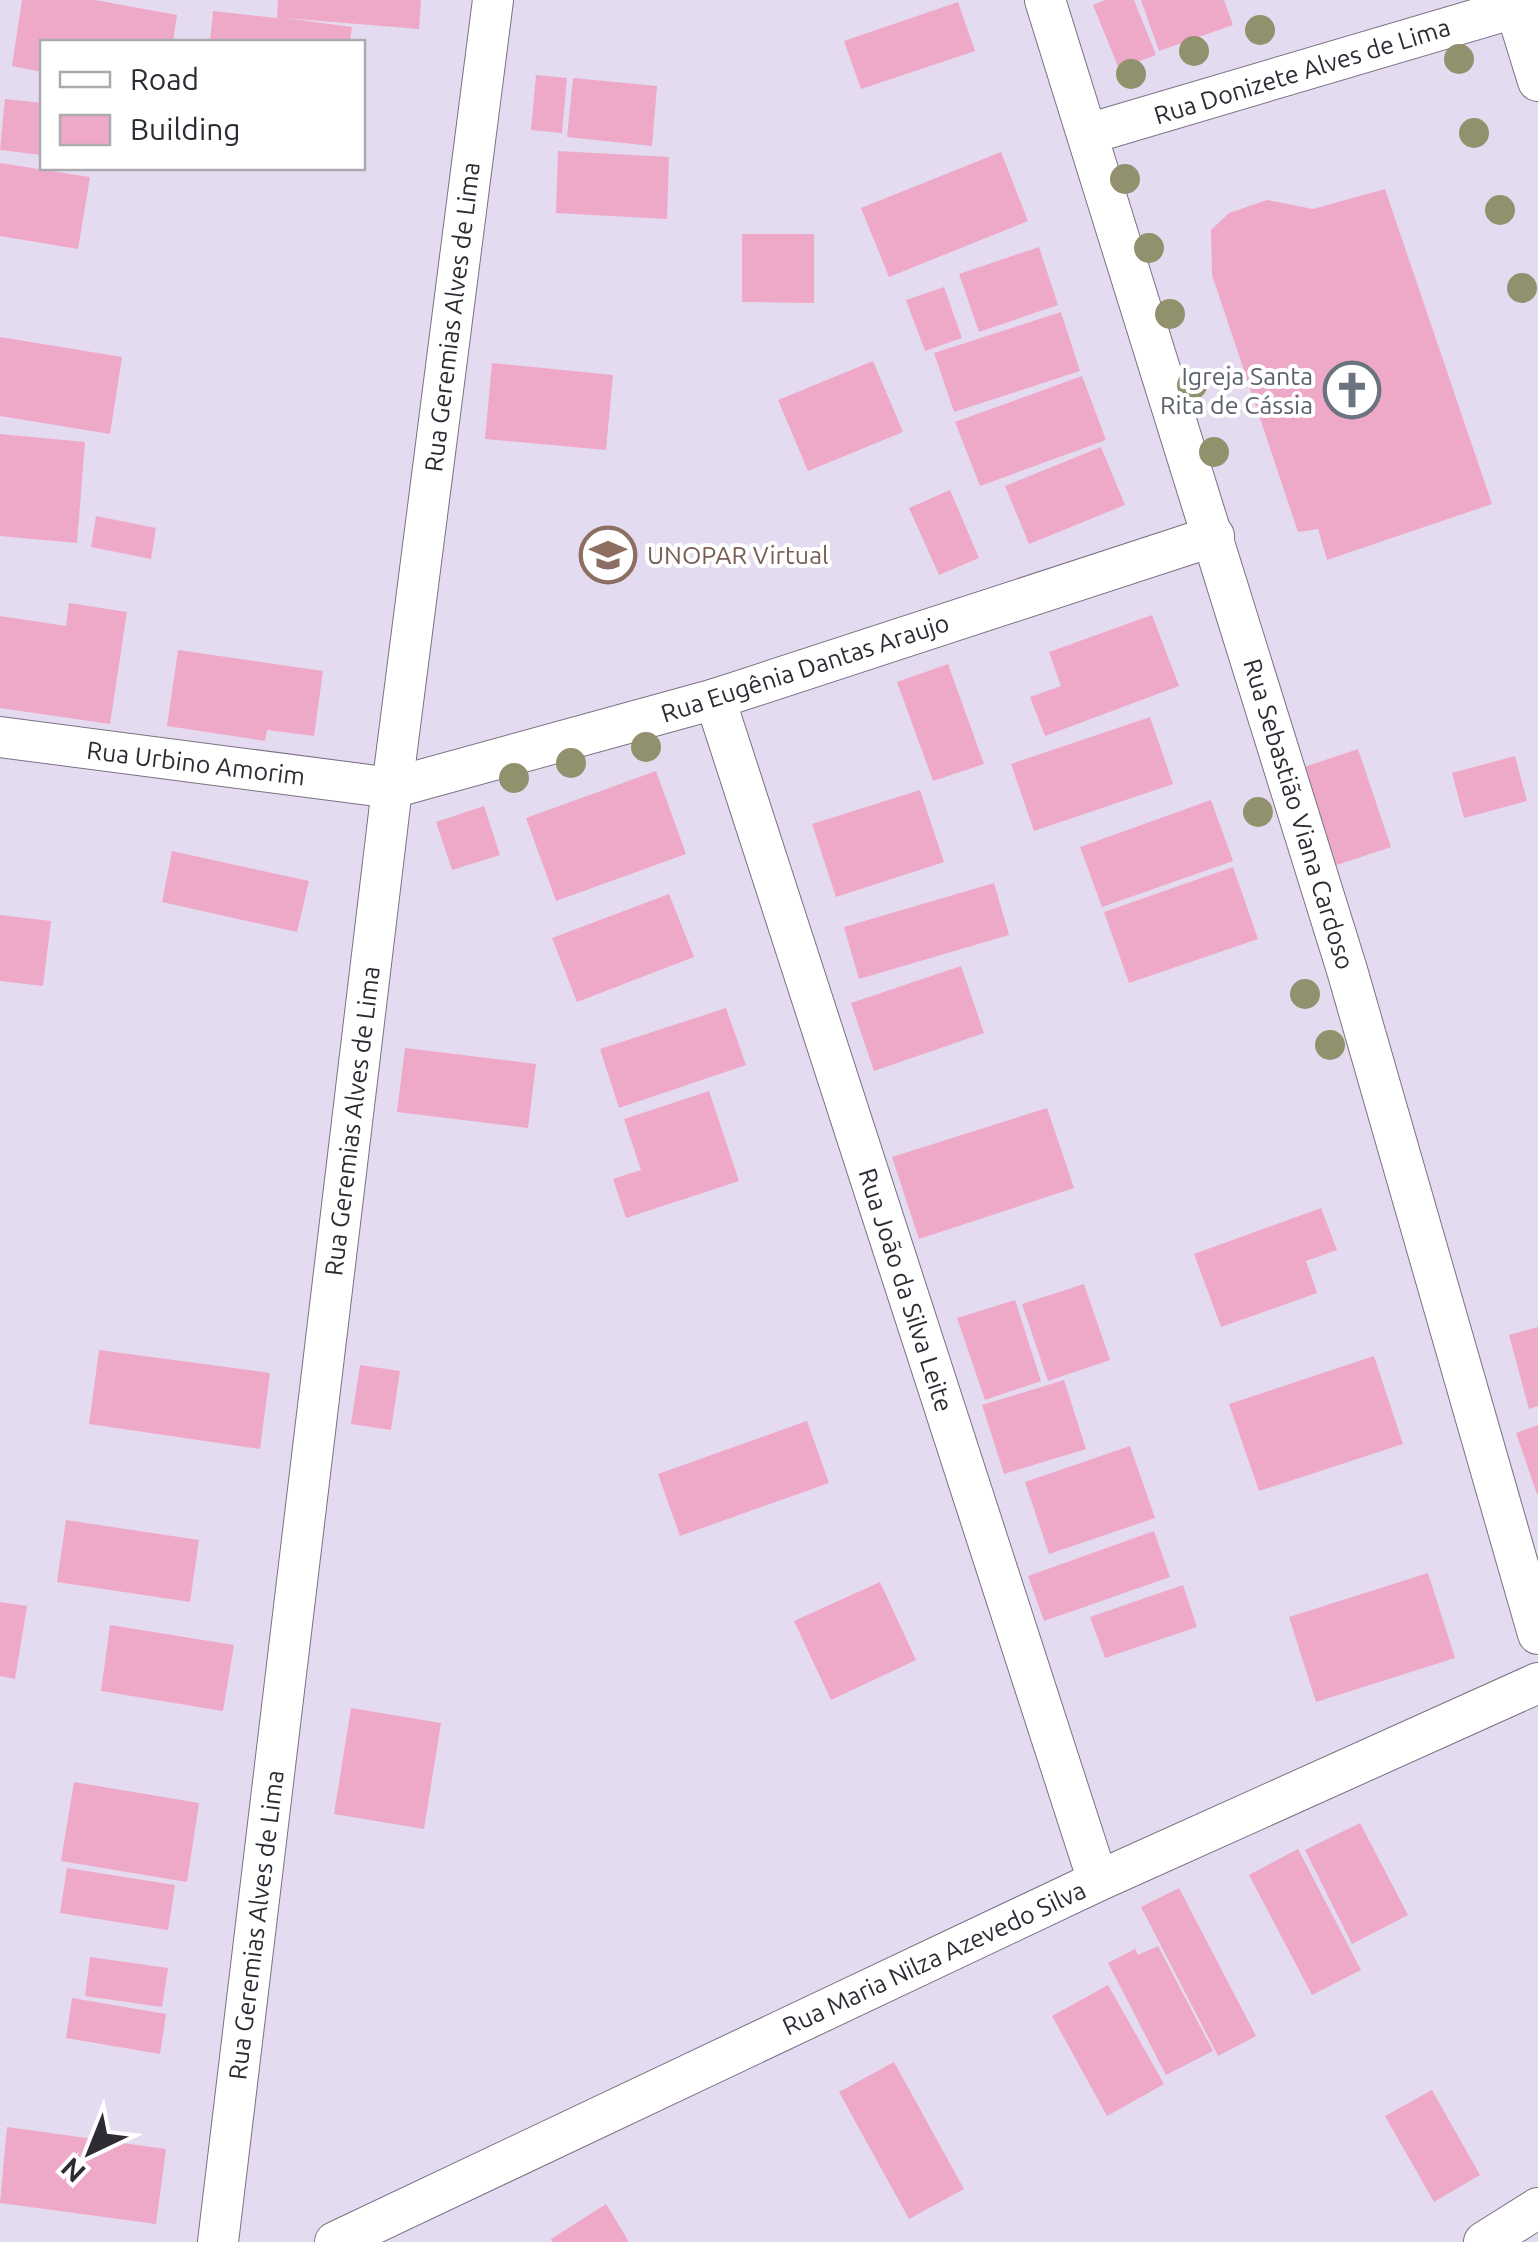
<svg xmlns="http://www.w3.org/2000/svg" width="1538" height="2242" font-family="Ubuntu,sans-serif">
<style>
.building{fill:#eea9c8}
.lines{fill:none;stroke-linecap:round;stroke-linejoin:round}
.minor-casing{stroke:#7a7184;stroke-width:42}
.minor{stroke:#fff;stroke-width:40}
.tree{fill:#92916d}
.labels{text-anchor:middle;stroke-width:8;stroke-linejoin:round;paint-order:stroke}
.street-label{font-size:25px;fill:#2f2b34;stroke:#fff}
.worship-label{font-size:25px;fill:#5b616d;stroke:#fff;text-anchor:end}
.education-label{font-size:25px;fill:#785e54;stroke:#fff;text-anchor:start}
</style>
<rect width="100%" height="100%" fill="#e5dbf0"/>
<g class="building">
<path d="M 22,0 L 95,0 L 177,15 L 173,42 L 42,42 L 42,72 L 12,66 Z"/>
<path d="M 278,0 L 421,0 L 419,29 L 284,18 L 352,27 L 350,42 L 210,42 L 213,11 L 277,18 Z"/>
<path d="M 1105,0 L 1134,0 L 1156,55 L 1119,69 L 1093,5 Z"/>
<path d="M 1141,0 L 1224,0 L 1233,25 L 1159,51 Z"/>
<path d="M 958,2 L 975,51 L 861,89 L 844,41 Z"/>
<path d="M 536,75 L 567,78 L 562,133 L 531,130 Z"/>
<path d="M 573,78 L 657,86 L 652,146 L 567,137 Z"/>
<path d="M 5,99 L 42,103 L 42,155 L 0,150 Z"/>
<path d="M 558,151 L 669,157 L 667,219 L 556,213 Z"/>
<path d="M 1001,152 L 1028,221 L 889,277 L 861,208 Z"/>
<path d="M 0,163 L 90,177 L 78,249 L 0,236 Z"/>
<path d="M 1385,189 L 1492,504 L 1327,560 L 1318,529 L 1298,532 L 1212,275 L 1211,230 L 1229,213 L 1267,200 L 1313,209 Z"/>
<path d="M 742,234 L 814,234 L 814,303 L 742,302 Z"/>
<path d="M 1039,247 L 1058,305 L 979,332 L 959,274 Z"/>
<path d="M 944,287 L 962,338 L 925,351 L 906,300 Z"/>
<path d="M 1061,312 L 1080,371 L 954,412 L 934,353 Z"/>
<path d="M 0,337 L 122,357 L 110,434 L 0,416 Z"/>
<path d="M 873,361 L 903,432 L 808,471 L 778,400 Z"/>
<path d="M 492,363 L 613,375 L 606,450 L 485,439 Z"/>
<path d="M 1082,376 L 1106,440 L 980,486 L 955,422 Z"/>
<path d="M 0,434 L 85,442 L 77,543 L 0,536 Z"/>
<path d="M 1101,447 L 1125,505 L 1029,544 L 1005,486 Z"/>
<path d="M 950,490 L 979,558 L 939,575 L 909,508 Z"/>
<path d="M 96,516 L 156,528 L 151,559 L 91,547 Z"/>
<path d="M 69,603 L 127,612 L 110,724 L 0,708 L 0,616 L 66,626 Z"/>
<path d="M 1152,615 L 1179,686 L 1045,736 L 1030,697 L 1061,686 L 1049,652 Z"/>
<path d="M 178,650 L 323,671 L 314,736 L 267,730 L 265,741 L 167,726 Z"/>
<path d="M 948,664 L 984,764 L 933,781 L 897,682 Z"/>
<path d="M 1150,717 L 1173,784 L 1034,831 L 1011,764 Z"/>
<path d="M 1358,749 L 1391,847 L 1334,866 L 1301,768 Z"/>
<path d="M 1515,756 L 1527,801 L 1464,818 L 1452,773 Z"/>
<path d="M 656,771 L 686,854 L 556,901 L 526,818 Z"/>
<path d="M 920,790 L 944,862 L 836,897 L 812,824 Z"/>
<path d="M 1211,800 L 1233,861 L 1102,907 L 1080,847 Z"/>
<path d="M 484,806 L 500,855 L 452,870 L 436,822 Z"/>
<path d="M 172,851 L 309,881 L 297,932 L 162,902 Z"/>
<path d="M 1233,867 L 1258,939 L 1129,983 L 1104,912 Z"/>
<path d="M 994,883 L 1009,935 L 859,979 L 844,927 Z"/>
<path d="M 669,894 L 694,957 L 577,1002 L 552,938 Z"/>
<path d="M 0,915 L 51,921 L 43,986 L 0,981 Z"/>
<path d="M 961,966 L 984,1033 L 874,1071 L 851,1003 Z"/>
<path d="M 726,1008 L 746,1065 L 619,1108 L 600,1049 Z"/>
<path d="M 405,1048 L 536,1064 L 528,1128 L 397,1112 Z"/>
<path d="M 709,1091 L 739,1181 L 626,1218 L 613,1179 L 641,1170 L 624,1119 Z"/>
<path d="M 1047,1108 L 1074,1188 L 919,1239 L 892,1157 Z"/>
<path d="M 1321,1208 L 1337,1250 L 1306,1261 L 1317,1293 L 1221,1327 L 1194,1254 Z"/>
<path d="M 1084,1284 L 1110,1360 L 1048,1381 L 1022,1304 Z"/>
<path d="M 1015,1300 L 1041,1381 L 985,1400 L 957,1318 Z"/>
<path d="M 1538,1327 L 1538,1406 L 1529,1409 L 1509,1335 Z"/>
<path d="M 99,1350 L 270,1373 L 260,1449 L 89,1424 Z"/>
<path d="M 1374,1356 L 1403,1444 L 1259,1491 L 1229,1404 Z"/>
<path d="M 360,1365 L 400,1371 L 391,1430 L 351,1424 Z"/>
<path d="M 1064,1380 L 1086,1449 L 1004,1474 L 982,1405 Z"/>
<path d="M 807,1421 L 829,1483 L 680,1536 L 658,1474 Z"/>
<path d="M 1538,1425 L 1538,1494 L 1537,1494 L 1516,1433 Z"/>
<path d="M 1130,1446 L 1155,1518 L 1049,1554 L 1025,1482 Z"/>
<path d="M 66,1520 L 199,1540 L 190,1602 L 57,1582 Z"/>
<path d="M 1154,1531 L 1170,1577 L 1044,1621 L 1028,1576 Z"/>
<path d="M 1428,1573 L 1455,1658 L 1316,1702 L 1289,1617 Z"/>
<path d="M 880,1582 L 916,1660 L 831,1700 L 794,1621 Z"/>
<path d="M 1183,1585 L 1197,1627 L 1105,1658 L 1090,1617 Z"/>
<path d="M 0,1602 L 27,1606 L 15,1679 L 0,1676 Z"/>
<path d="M 110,1625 L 234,1645 L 223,1711 L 101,1691 Z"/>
<path d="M 351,1708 L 441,1723 L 424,1829 L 334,1814 Z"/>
<path d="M 74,1782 L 199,1803 L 187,1882 L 61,1861 Z"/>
<path d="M 1360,1823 L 1408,1915 L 1352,1944 L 1305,1850 Z"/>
<path d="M 1298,1849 L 1361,1970 L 1312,1995 L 1249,1875 Z"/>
<path d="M 67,1868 L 175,1885 L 168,1930 L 60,1913 Z"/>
<path d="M 1179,1888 L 1256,2036 L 1218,2056 L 1141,1907 Z"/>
<path d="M 1158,1946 L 1213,2051 L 1166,2075 L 1108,1963 L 1135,1949 L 1138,1955 Z"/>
<path d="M 90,1957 L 168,1968 L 162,2007 L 85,1996 Z"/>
<path d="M 1108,1985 L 1164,2084 L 1107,2116 L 1052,2016 Z"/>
<path d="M 72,1998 L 166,2014 L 160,2054 L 66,2038 Z"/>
<path d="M 894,2062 L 964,2189 L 909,2219 L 839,2092 Z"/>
<path d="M 1432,2090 L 1480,2175 L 1434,2202 L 1385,2116 Z"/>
<path d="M 7,2127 L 166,2149 L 156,2224 L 0,2203 Z"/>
<path d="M 606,2204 L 629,2242 L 552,2242 L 551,2239 Z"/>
</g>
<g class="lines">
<g class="minor-casing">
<g id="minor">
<path d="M 1045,0 L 1347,970 L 1538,1634"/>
<path d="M 1513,0 L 1538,81"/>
<path d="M 1088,134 L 1538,1"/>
<path d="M 715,699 L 1098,1881"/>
<path d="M 0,737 L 392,788 L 715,699 L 1214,536"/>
<path d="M 218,2242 L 392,788 L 493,0"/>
<path d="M 335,2242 L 1098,1881 L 1538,1683"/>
<path d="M 1484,2242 L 1538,2208"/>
</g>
</g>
<use href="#minor" class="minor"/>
</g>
<g class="tree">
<circle cx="1260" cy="30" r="15"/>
<circle cx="1194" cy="51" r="15"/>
<circle cx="1459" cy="59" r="15"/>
<circle cx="1131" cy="74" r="15"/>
<circle cx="1474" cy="133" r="15"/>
<circle cx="1125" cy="179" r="15"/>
<circle cx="1500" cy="210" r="15"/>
<circle cx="1149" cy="248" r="15"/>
<circle cx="1522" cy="288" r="15"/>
<circle cx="1170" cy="314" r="15"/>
<circle cx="1192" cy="385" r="15"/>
<circle cx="1214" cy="452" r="15"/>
<circle cx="646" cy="747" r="15"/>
<circle cx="571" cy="763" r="15"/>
<circle cx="514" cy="778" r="15"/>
<circle cx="1258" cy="812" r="15"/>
<circle cx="1305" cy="994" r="15"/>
<circle cx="1330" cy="1045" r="15"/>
</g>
<defs>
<g id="church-ring" transform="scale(2.875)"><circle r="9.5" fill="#fff" stroke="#6b7280" stroke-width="1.5"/><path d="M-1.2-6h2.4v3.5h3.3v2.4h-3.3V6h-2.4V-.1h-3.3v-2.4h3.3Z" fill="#6b7280"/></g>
<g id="university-ring" transform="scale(2.875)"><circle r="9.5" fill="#fff" stroke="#8d6e63" stroke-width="1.5"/><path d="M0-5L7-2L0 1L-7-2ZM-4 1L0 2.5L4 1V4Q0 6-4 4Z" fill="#8d6e63"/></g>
</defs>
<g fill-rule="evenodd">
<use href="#church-ring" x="1352" y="390"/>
<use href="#university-ring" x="608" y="555"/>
</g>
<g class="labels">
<g class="street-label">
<text transform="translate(1302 71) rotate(-17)" y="9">Rua Donizete Alves de Lima</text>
<text transform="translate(452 317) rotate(-83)" y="9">Rua Geremias Alves de Lima</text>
<text transform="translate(805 668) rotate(-18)" y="9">Rua Eugênia Dantas Araujo</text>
<text transform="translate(196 763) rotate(7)" y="9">Rua Urbino Amorim</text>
<text transform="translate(1299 814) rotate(73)" y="9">Rua Sebastião Viana Cardoso</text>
<text transform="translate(352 1121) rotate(-83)" y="9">Rua Geremias Alves de Lima</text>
<text transform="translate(906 1290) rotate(72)" y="9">Rua João da Silva Leite</text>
<text transform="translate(256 1925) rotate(-83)" y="9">Rua Geremias Alves de Lima</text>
<text transform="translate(934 1958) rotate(-25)" y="9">Rua Maria Nilza Azevedo Silva</text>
</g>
<g class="worship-label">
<text x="1313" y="385">Igreja Santa<tspan x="1313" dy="29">Rita de Cássia</tspan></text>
</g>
<g class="education-label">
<text x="647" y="564">UNOPAR Virtual</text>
</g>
</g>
<rect x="40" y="40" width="325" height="130" fill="#ffffff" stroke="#acaaae" stroke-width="2.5"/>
<rect x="60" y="72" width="50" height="15" fill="#ffffff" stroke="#acaaae" stroke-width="2.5"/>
<text x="130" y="90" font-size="30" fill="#2f2b34">Road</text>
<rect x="60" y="115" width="50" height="30" fill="#eea9c8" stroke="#acaaae" stroke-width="2.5"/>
<text x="130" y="140" font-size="30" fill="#2f2b34">Building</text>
<g transform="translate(90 2152) rotate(223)" stroke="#ffffff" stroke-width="8" paint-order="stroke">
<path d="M0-8L18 38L0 25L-18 38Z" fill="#2f2b34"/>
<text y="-15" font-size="28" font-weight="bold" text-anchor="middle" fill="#2f2b34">N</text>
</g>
</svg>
